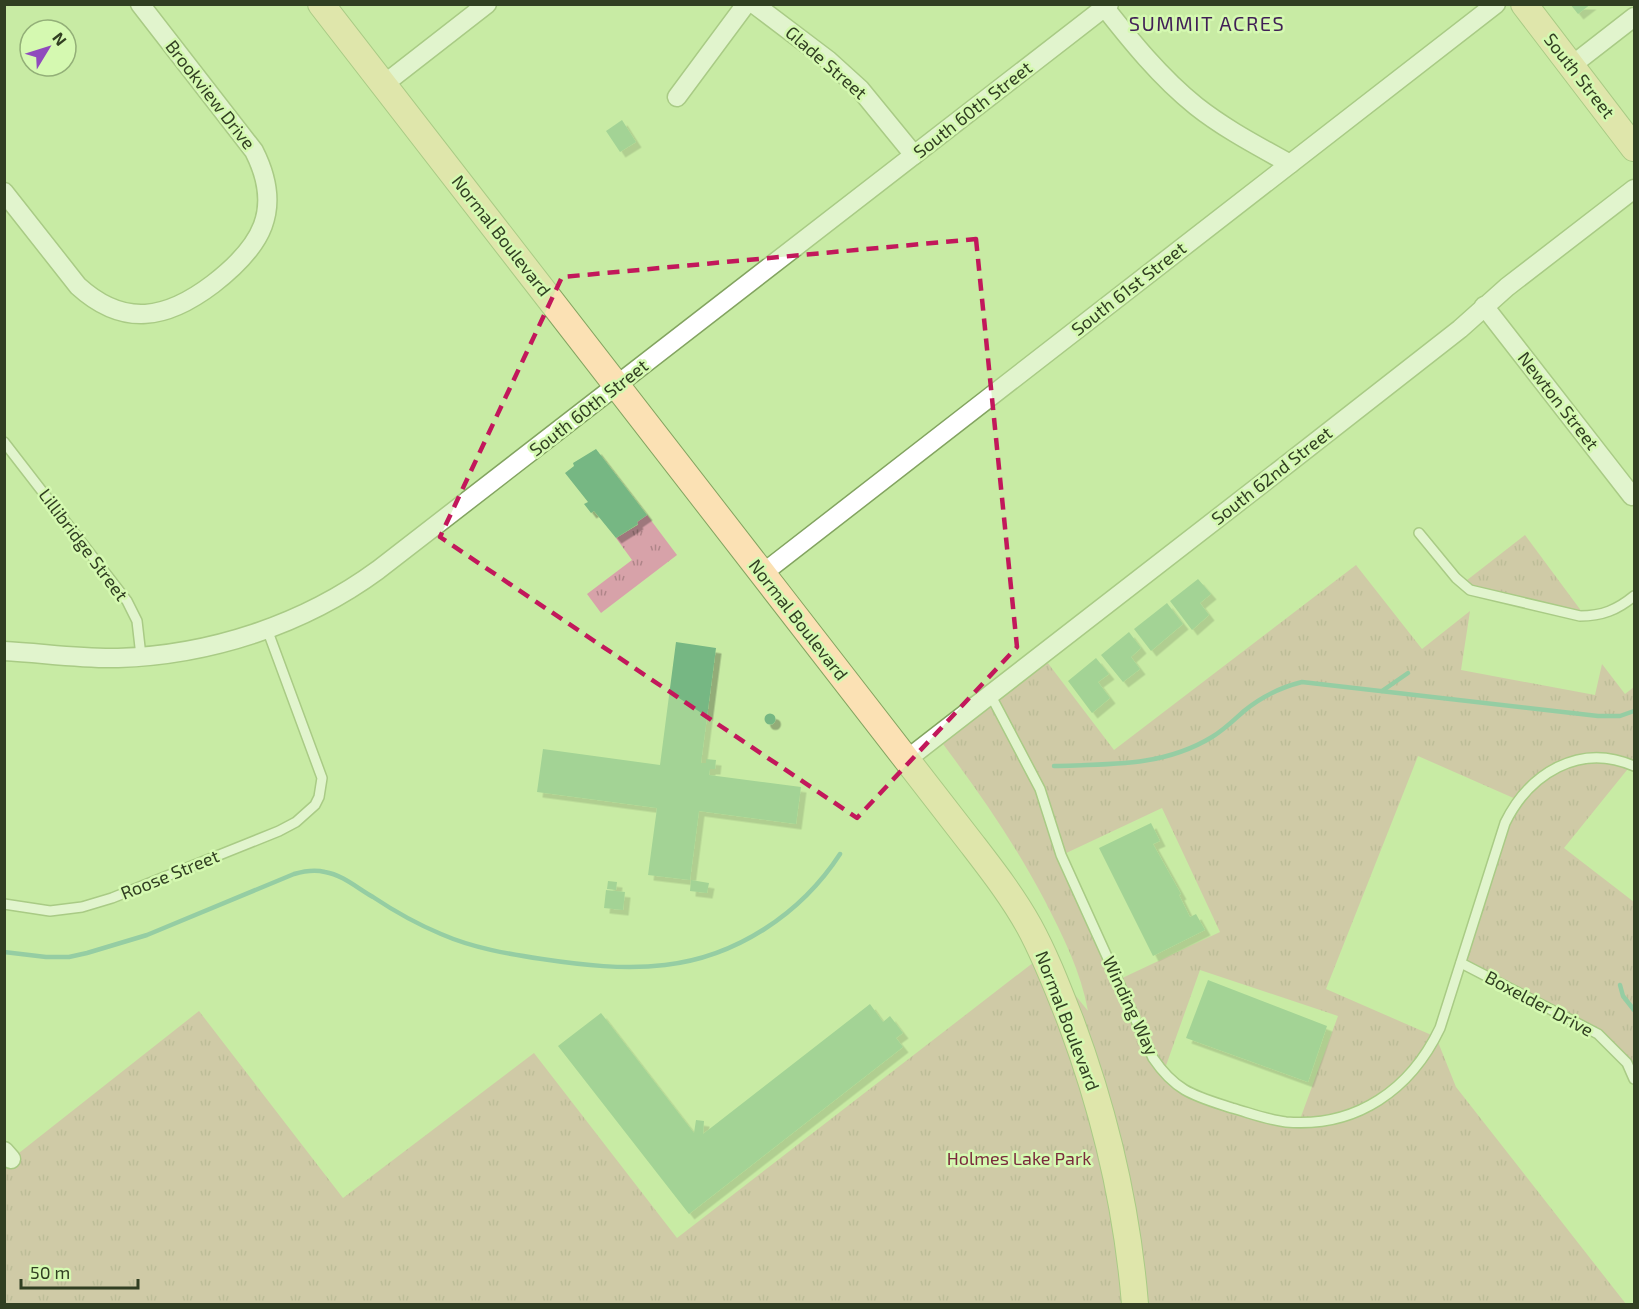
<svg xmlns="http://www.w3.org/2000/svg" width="1639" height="1309" font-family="'Exo 2',sans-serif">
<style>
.park{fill:url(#park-tufts);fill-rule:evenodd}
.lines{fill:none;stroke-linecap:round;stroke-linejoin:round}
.stream{stroke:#57a9a3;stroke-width:4.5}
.building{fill:#76b783;filter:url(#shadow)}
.service-casing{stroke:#83a460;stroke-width:12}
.minor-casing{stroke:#83a460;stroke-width:21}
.secondary-casing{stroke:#83a460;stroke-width:28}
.service{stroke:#fff;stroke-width:9}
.minor{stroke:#fff;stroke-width:18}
.secondary{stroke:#fbe1b4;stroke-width:26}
.marked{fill:none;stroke:#c2185b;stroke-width:4.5;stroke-dasharray:12 8;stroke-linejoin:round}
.labels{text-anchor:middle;stroke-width:5;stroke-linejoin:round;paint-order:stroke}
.street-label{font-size:18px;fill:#313f22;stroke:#d5f9b1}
.park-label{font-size:18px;fill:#7a2b3d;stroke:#d5f9b1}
.neighbourhood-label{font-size:20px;letter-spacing:1.5px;fill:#401f56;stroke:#d5f9b1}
</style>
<defs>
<pattern id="park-tufts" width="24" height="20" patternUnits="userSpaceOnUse" patternTransform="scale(1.5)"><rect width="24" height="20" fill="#d7a2a9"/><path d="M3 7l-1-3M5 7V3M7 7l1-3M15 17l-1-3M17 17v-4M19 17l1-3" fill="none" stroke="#af8589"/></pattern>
<filter id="shadow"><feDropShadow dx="5.5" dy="5.5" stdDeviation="0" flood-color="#0004"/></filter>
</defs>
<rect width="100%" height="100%" fill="#c8eba4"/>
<g class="park">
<path d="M 647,515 L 677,555 L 601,613 L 587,594 L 632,560 L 616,538 L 638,525 L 637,522 Z"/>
<path d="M 1525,535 L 1585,616 L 1462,584 Z"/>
<path d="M 1356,565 L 1422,649 L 1470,611 L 1461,670 L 1595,695 L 1602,664 L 1625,694 L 1634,687 L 1634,766 L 1631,765 L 1564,848 L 1634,902 L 1634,1079 L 1613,1047 L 1461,963 L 1518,800 L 1418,756 L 1326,989 L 1436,1037 L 1456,1087 L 1626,1304 L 5,1304 L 5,1164 L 199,1011 L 343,1198 L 534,1053 L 677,1238 L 1043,955 L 1088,1011 C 1081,972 1063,936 1045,901 C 1014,842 977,789 937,736 L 1041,654 L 1114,750 ZM 1162,808 L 1220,932 L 1118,980 L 1062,855 ZM 1200,970 L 1338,1016 L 1299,1122 L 1262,1117 L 1177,1086 L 1163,1074 Z"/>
</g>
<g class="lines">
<g class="stream">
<path d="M 1382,691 L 1408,673"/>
<path d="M 1054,766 C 1109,764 1163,767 1212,737 C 1224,730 1234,720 1244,711 C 1261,697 1282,687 1302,682 L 1598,716 L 1620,716 L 1634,711"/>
<path d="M 4,952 L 46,957 L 69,957 L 87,953 L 147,935 L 294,874 C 304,871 314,869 325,872 C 343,875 357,888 373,897 C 394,911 417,924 441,934 C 473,948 508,954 542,959 C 582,965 625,970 665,965 C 736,957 801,914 840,854"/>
<path d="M 1620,985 L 1623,996 L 1634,1010"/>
</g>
</g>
<g class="building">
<path d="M 1570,4 L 1591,4 L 1578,14 Z"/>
<path d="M 622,120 L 636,142 L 620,152 L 606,131 Z"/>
<path d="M 596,449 L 647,515 L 637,522 L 638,524 L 616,538 L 594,511 L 591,513 L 584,504 L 588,502 L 565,473 L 574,466 L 573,463 Z"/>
<path d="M 1198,579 L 1211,594 L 1200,603 L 1209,615 L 1192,630 L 1170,601 Z"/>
<path d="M 1167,603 L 1183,624 L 1151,651 L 1134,629 Z"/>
<path d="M 1129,632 L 1141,648 L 1131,657 L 1140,669 L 1123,682 L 1101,655 Z"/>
<path d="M 676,642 L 716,648 L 701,763 L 706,763 L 706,759 L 716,760 L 715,769 L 710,769 L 709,775 L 801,787 L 796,824 L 699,811 L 690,880 L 648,875 L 657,808 L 537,792 L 543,749 L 660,765 Z"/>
<path d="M 1096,658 L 1109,674 L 1098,682 L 1110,698 L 1092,713 L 1068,681 Z"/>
<circle cx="770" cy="719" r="5.5"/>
<path d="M 1151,823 L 1160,841 L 1153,844 L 1181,894 L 1179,895 L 1190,917 L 1196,914 L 1205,930 L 1153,956 L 1099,848 Z"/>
<path d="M 691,880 L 709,883 L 707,893 L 690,891 Z"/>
<path d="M 608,881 L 617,882 L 616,890 L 607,889 Z"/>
<path d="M 606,890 L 625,892 L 623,910 L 604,908 Z"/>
<path d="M 1208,980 L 1327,1026 L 1308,1082 L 1186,1038 Z"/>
<path d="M 870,1004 L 883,1022 L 890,1016 L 903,1033 L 896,1038 L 903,1047 L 689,1214 L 558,1046 L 601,1013 L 694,1133 L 696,1120 L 704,1121 L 703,1134 Z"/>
</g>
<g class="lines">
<g class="service-casing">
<g id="service">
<path d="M 4,442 L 127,601 L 137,621 L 141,656"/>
<path d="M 1419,533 L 1456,578 L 1470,590 L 1580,616 C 1602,616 1617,610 1634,596"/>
<path d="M 990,694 L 1040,789 L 1061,855 L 1153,1058 C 1176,1092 1195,1096 1232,1108 C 1250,1113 1268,1120 1286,1122 C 1357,1128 1411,1089 1440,1028 L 1505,823 C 1529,774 1579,742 1634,766"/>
<path d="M 4,904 L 50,911 L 82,907 L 112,898 L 279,831 L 296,822 L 315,805 L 319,797 L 322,778 L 267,629"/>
<path d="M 1461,963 L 1598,1034 L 1627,1063 L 1634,1079"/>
</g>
</g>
<g class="minor-casing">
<g id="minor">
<path d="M 754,4 L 828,60 L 860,89 L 914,155"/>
<path d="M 1102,4 C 1131,41 1160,77 1196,106 C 1225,129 1258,146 1290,164"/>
<path d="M 1571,66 L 1634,17"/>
<path d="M 383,85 L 487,4"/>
<path d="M 677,97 L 746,4"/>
<path d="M 4,192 L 78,286 C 124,328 167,319 213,284 C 261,247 284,210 254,151 L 140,4"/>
<path d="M 1484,306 L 1632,496"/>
<path d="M 762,574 L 1496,4"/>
<path d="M 4,651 C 42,653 81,659 118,658 C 210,655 303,625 378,570 L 1109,4"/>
<path d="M 906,760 L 1281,469 L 1460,329 L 1507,287 L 1634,189"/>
<path d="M 4,1151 L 11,1159"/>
</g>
</g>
<g class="secondary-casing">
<g id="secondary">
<path d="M 321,4 L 972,844 C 992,870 1013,897 1029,926 C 1046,957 1058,989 1071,1022 C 1105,1113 1127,1207 1135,1304"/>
<path d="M 1524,4 L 1634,148"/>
</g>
</g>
<use href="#service" class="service"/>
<use href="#minor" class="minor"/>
<use href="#secondary" class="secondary"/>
</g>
<path d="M0 0H1639V1309H0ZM 976,239 L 1017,647 L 857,818 L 440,537 L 562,277 Z" fill="#c8eba4" fill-opacity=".55" fill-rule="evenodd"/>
<path class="marked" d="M 976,239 L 1017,647 L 857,818 L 440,537 L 562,277 Z"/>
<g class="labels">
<g class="street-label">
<text transform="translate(826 63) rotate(41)" y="6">Glade Street</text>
<text transform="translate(1579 76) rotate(52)" y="6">South Street</text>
<text transform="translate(210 95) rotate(52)" y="6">Brookview Drive</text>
<text transform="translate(973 110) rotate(-38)" y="6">South 60th Street</text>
<text transform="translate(501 236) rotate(52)" y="6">Normal Boulevard</text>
<text transform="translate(1129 289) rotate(-38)" y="6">South 61st Street</text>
<text transform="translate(1558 401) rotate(52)" y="6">Newton Street</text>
<text transform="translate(589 408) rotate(-38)" y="6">South 60th Street</text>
<text transform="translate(1272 476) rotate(-38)" y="6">South 62nd Street</text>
<text transform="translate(83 545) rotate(53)" y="6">Lillibridge Street</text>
<text transform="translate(798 620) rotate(52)" y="6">Normal Boulevard</text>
<text transform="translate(170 875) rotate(-22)" y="6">Roose Street</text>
<text transform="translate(1539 1004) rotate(28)" y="6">Boxelder Drive</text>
<text transform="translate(1130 1006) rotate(65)" y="6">Winding Way</text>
<text transform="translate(1067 1021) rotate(69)" y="6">Normal Boulevard</text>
</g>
<g class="park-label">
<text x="1019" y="1165">Holmes Lake Park</text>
</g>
<g class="neighbourhood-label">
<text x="1207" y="31">SUMMIT ACRES</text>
</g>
</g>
<rect width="1639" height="1309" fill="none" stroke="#313f22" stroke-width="12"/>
<g transform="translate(48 48) rotate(52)"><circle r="28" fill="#d5f9b1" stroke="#93af78" stroke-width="1.5"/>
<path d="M0-4.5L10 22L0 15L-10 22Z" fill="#904abd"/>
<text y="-9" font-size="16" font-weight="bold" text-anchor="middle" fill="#313f22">N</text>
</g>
<path d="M21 1279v9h117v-9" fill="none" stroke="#313f22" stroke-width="3"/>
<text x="30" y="1279" font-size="18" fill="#313f22" stroke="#d5f9b1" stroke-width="4.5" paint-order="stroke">50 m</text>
</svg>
